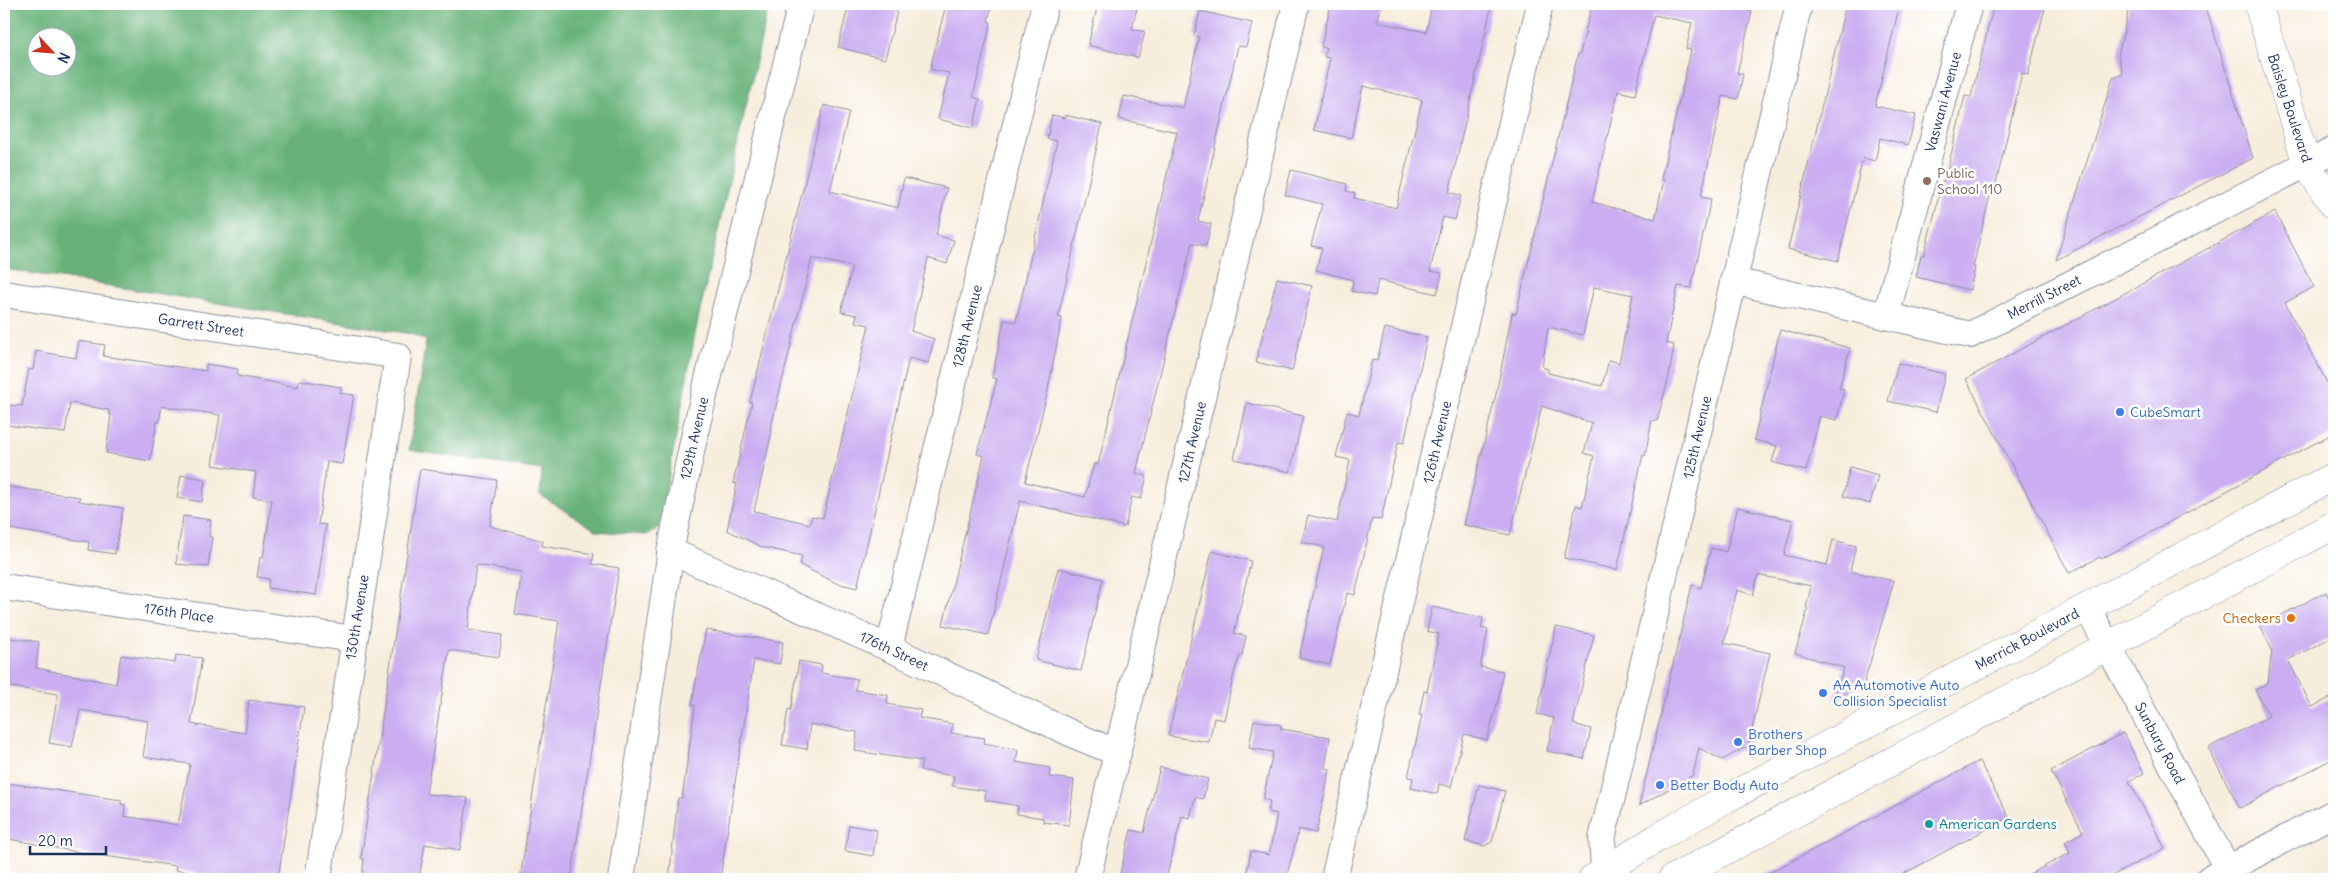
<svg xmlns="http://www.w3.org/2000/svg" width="2338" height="883" font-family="Delius,sans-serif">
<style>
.forest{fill:#68b279;stroke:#42706c;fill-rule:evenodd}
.building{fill:#cbaef1;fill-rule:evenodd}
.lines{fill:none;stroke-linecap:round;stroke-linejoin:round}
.minor-casing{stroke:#898e9d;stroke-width:28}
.major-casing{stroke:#898e9d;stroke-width:29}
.minor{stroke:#fff;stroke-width:26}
.major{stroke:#fff;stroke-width:28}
.education-dot{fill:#8d6e63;stroke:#fff;stroke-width:2}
.shop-dot{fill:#3f7fe0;stroke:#fff;stroke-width:2}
.food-dot{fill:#e8710a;stroke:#fff;stroke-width:2}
.culture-dot{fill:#0f9aa8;stroke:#fff;stroke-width:2}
.labels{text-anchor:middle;stroke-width:5;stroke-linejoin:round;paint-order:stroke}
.street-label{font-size:14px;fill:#1b2f5e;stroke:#fff}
.education-label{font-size:14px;fill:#785e54;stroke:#fff;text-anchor:start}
.shop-label{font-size:14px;fill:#366cbe;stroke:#fff;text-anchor:start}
.food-label{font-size:14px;fill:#c56008;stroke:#fff;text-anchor:end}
.culture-label{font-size:14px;fill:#0d838f;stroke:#fff;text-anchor:start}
</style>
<rect width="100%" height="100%" fill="#fff"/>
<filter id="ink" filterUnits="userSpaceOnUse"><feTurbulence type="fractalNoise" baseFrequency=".02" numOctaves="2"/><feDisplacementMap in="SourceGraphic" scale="10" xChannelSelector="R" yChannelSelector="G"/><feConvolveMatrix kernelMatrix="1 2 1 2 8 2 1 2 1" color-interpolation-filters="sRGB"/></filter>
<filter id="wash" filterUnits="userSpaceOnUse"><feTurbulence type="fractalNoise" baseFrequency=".0096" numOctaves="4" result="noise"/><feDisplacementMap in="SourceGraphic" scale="20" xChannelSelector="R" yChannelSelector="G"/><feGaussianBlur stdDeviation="1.12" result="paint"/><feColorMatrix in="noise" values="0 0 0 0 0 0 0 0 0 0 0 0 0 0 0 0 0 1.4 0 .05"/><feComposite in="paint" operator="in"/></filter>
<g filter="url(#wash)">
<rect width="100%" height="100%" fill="#f7eddc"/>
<path class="forest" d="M 4,4 L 769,4 L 697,324 L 659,528 L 646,535 L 597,531 L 540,495 L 542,470 L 409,450 L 426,340 L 411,334 L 4,269 ZM 38,38 L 68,38 L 68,68 L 38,68 Z"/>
<g id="blocks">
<g class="building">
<path d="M 849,4 L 899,4 L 885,59 L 838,47 Z"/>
<path d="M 946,4 L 992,4 L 988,21 L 991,22 L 973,97 L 980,99 L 973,128 L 938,119 L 949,73 L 930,69 Z"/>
<path d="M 1098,4 L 1138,4 L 1132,29 L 1145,32 L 1138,58 L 1088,45 Z"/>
<path d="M 1331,4 L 1382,4 L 1377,22 L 1426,32 L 1432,4 L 1492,4 L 1449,193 L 1461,195 L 1455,220 L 1443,217 L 1430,271 L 1442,273 L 1437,294 L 1378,280 L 1375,296 L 1351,291 L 1353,280 L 1316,270 L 1322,248 L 1311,246 L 1322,204 L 1285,195 L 1291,170 L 1347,184 L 1346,191 L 1355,193 L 1354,198 L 1396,208 L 1422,100 L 1363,86 L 1351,138 L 1314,130 L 1330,58 L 1324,57 L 1326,48 L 1321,47 Z"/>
<path d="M 1592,4 L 1721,4 L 1752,12 L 1737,73 L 1743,74 L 1738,99 L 1723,96 L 1701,197 L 1711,199 L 1691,288 L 1678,286 L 1666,343 L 1674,345 L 1669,376 L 1657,421 L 1652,420 L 1645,456 L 1643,455 L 1617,570 L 1564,558 L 1576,505 L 1582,507 L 1594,456 L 1584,453 L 1592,423 L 1542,406 L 1510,535 L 1464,525 L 1497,390 L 1512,313 L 1516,314 L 1578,54 L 1580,54 ZM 1654,15 L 1692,23 L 1686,49 L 1691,50 L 1661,179 L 1664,180 L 1655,219 L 1592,202 L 1618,91 L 1635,95 ZM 1594,287 L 1633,295 L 1619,363 L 1609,360 L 1602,386 L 1548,373 L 1548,369 L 1542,367 L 1548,327 L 1583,335 Z"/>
<path d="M 1846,4 L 1900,4 L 1875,106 L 1916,115 L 1908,145 L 1880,138 L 1875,161 L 1863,158 L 1838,261 L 1788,249 Z"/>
<path d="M 1994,4 L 2046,4 L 2028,75 L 2022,73 L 1994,192 L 1991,191 L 1973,267 L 1975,267 L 1970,290 L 1916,277 L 1921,255 L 1924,255 L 1943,180 L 1945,180 L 1965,96 L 1971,97 Z"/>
<path d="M 2130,4 L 2205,4 L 2253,158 L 2056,260 L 2113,78 L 2123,74 L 2118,56 Z"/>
<path d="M 1200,11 L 1252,23 L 1246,47 L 1238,46 L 1198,221 L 1211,224 L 1206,246 L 1192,243 L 1136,473 L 1147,476 L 1141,499 L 1132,497 L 1125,527 L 1020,501 L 988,635 L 943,625 L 984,456 L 977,454 L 997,379 L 992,378 L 1004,320 L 1016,322 L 1057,141 L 1047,139 L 1052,115 L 1065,118 L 1065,115 L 1102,124 L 1058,317 L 1062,318 L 1047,394 L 1025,482 L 1085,497 L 1094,464 L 1098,465 L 1177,132 L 1119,119 L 1124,96 L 1183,108 L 1199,37 L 1194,36 Z"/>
<path d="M 824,105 L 849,112 L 830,191 L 898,208 L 904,178 L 947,188 L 936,235 L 954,240 L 947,264 L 928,258 L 911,331 L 934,339 L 928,363 L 909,358 L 857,588 L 836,583 L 800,565 L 802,556 L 762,547 L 727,530 L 737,484 L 733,483 L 752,403 L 750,402 ZM 812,258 L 852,267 L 841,312 L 857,315 L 855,322 L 869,325 L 823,518 L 812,516 L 810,524 L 754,511 L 772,431 L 770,431 Z"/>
<path d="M 2275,212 L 2314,287 L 2285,303 L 2334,396 L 2334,433 L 2101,559 L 2100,557 L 2069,573 L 1966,379 Z"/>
<path d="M 1277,278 L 1312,286 L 1292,371 L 1256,362 Z"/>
<path d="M 1385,328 L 1427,337 L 1404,443 L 1398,442 L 1381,520 L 1372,519 L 1355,595 L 1347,593 L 1330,665 L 1299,658 L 1324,547 L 1302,542 L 1308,515 L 1337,522 L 1350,460 L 1336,457 L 1342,432 L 1347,412 L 1359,415 L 1372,360 L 1377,361 Z"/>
<path d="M 1780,330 L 1850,348 L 1839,388 L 1844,389 L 1837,420 L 1820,416 L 1806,471 L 1772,462 L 1777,446 L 1754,440 Z"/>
<path d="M 79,341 L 105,345 L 103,356 L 206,371 L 206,364 L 238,369 L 237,376 L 298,387 L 299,380 L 341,387 L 340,393 L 354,395 L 342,464 L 327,462 L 318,524 L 326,525 L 316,595 L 268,588 L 269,579 L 257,577 L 260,557 L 263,558 L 272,500 L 253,497 L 256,472 L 212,465 L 220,415 L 162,406 L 159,422 L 157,422 L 150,461 L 106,453 L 111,415 L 109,414 L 109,410 L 70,403 L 65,433 L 6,425 L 9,405 L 22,406 L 29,369 L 33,370 L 36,351 L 76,358 Z"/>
<path d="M 1898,363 L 1945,374 L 1936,412 L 1888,401 Z"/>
<path d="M 1247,403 L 1303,416 L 1290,472 L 1234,459 Z"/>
<path d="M 1850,467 L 1878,475 L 1870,504 L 1843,496 Z"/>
<path d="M 420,469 L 497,480 L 490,526 L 543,541 L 542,546 L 594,554 L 592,564 L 619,568 L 571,879 L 520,879 L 559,621 L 515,614 L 522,572 L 476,565 L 468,630 L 502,635 L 499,657 L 449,650 L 426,794 L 468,798 L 460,850 L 425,844 L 419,879 L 362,879 L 364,859 L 361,858 Z"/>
<path d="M 181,475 L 205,479 L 202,502 L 177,498 Z"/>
<path d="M 4,486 L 80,497 L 79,501 L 123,508 L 115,554 L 88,550 L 89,542 L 4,528 Z"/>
<path d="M 1738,507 L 1793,520 L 1784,555 L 1827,565 L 1833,540 L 1856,546 L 1850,571 L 1894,581 L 1864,683 L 1834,700 L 1844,668 L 1795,653 L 1808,609 L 1806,608 L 1811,586 L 1758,575 L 1753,595 L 1737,590 L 1724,643 L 1770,653 L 1748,746 L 1722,760 L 1699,748 L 1693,775 L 1639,806 L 1692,585 L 1701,588 L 1711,548 L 1726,552 Z"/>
<path d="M 183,516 L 211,520 L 209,537 L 212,537 L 208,567 L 176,564 Z"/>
<path d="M 1212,551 L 1251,561 L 1234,633 L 1246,636 L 1242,655 L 1240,655 L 1234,673 L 1224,720 L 1214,718 L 1209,742 L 1168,736 Z"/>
<path d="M 1058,568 L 1103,579 L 1081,671 L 1036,660 Z"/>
<path d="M 2326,592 L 2334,608 L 2334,636 L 2288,660 L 2312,707 L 2334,696 L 2334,758 L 2240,808 L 2208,748 L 2269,716 L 2255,690 L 2268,683 L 2272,650 L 2260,626 Z"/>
<path d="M 1432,607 L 1483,618 L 1481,628 L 1488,630 L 1480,667 L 1503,671 L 1499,697 L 1487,740 L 1464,734 L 1451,787 L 1439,784 L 1437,794 L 1411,788 L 1413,778 L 1408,777 L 1422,715 L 1419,715 L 1424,691 L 1427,692 L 1439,634 L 1427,631 Z"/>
<path d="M 1556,627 L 1594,635 L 1573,724 L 1591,729 L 1584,759 L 1547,751 L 1554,718 L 1537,714 Z"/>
<path d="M 706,630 L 783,642 L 780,664 L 754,660 L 720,879 L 669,879 L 678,798 L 682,798 L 693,721 L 695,705 L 692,705 L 694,692 Z"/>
<path d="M 4,637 L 39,642 L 36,668 L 116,684 L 121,655 L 175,663 L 176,655 L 202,658 L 191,724 L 245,733 L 249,700 L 304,707 L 278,879 L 238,879 L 175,870 L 176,866 L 83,853 L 4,838 L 4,803 L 7,783 L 121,800 L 121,804 L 125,805 L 124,816 L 178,825 L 190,764 L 143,757 L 148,721 L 80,710 L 72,747 L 49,743 L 58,694 L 4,686 Z"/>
<path d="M 799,661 L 822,665 L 821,673 L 857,679 L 855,690 L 888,695 L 887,704 L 921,710 L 919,718 L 953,724 L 951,733 L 985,738 L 984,743 L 1018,750 L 1016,762 L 1050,768 L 1049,777 L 1074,780 L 1069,825 L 1043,822 L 1043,818 L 1017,814 L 1018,806 L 985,800 L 986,791 L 952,786 L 954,776 L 920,770 L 922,761 L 855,751 L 857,732 L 810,724 L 807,749 L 782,745 L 788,709 L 791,710 Z"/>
<path d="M 1254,720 L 1281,725 L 1281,729 L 1330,737 L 1325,768 L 1330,769 L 1316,833 L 1299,829 L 1286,879 L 1261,879 L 1246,876 L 1251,851 L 1269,855 L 1277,814 L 1268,812 L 1270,801 L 1263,799 L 1273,752 L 1249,748 Z"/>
<path d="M 2123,733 L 2144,773 L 2129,781 L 2165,848 L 2106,879 L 2020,879 L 2070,853 L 2065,842 L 2083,832 L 2051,771 Z"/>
<path d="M 1979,761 L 2009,817 L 1894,879 L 1758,879 Z"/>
<path d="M 1160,767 L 1208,779 L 1203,799 L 1195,797 L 1190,818 L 1182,816 L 1166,879 L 1143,879 L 1120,873 L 1131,830 L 1144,833 Z"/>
<path d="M 1479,785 L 1505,791 L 1492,842 L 1484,846 L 1465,841 Z"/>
<path d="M 849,825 L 877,830 L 873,856 L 845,851 Z"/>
</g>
</g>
</g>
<g filter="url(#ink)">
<use href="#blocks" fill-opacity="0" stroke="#898e9d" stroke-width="1"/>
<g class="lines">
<g class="minor-casing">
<g id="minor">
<path d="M 1733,281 L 1970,335 L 2334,150"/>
<path d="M 4,294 L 398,356 L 318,879"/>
<path d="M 1886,316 L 1969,4"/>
<path d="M 670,551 L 889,648 L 1081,738 L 1118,753"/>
<path d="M 4,587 L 354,639"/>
<path d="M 2087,607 L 2233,879"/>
<path d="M 889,648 L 1045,4"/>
<path d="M 621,879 L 673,537 L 696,428 L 801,4"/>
<path d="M 1087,879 L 1296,4"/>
<path d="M 1334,879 L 1540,4"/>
<path d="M 1605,879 L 1602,839 L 1799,4"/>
<path d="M 2209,879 L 2334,813"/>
</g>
</g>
<g class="major-casing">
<g id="major">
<path d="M 2258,4 L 2307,165 L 2334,206"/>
<path d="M 1592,879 L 1657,838 L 1722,801 L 2334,476"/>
<path d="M 1672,879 L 2334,525"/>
</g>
</g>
<use href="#minor" class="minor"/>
<use href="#major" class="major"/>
</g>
</g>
<circle class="education-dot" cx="1927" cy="181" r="5"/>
<g class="shop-dot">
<circle cx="2120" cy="412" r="5"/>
<circle cx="1823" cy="693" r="5"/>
<circle cx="1738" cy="742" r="5"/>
<circle cx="1660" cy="785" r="5"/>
</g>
<circle class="food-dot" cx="2291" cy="618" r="5"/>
<circle class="culture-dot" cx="1929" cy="824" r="5"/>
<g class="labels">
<g class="street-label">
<text transform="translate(1943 102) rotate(-75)" y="5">Vaswani Avenue</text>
<text transform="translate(2290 108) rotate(72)" y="5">Baisley Boulevard</text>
<text transform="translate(2044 297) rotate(-27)" y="5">Merrill Street</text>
<text transform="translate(201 325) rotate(9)" y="5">Garrett Street</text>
<text transform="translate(967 326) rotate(-76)" y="5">128th Avenue</text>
<text transform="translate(1697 437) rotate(-77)" y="5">125th Avenue</text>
<text transform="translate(694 438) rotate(-77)" y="5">129th Avenue</text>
<text transform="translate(1192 442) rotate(-77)" y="5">127th Avenue</text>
<text transform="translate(1437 442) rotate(-77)" y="5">126th Avenue</text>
<text transform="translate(179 613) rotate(8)" y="5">176th Place</text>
<text transform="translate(357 617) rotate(-81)" y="5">130th Avenue</text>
<text transform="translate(2027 639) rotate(-28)" y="5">Merrick Boulevard</text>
<text transform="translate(894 651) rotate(25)" y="5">176th Street</text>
<text transform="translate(2160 743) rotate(62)" y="5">Sunbury Road</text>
</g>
<g class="education-label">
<text x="1937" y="178">Public<tspan x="1937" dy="16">School 110</tspan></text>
</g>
<g class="shop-label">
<text x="2130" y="417">CubeSmart</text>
<text x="1833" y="690">AA Automotive Auto<tspan x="1833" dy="16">Collision Specialist</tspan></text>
<text x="1748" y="739">Brothers<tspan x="1748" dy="16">Barber Shop</tspan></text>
<text x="1670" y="790">Better Body Auto</text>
</g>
<g class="food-label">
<text x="2281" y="623">Checkers</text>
</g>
<g class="culture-label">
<text x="1939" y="829">American Gardens</text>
</g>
</g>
<rect width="2338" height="883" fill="none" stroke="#fff" stroke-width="20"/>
<g transform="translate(52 52) rotate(116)"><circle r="24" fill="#ffffff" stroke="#a4acbf"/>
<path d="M0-4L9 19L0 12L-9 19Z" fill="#c8321e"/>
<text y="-8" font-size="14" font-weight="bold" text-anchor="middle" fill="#1b2f5e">N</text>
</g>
<path d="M30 846v8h76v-8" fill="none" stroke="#1b2f5e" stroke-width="2.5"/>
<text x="38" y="846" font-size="15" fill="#1b2f5e" stroke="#ffffff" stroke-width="4" paint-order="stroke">20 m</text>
</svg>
